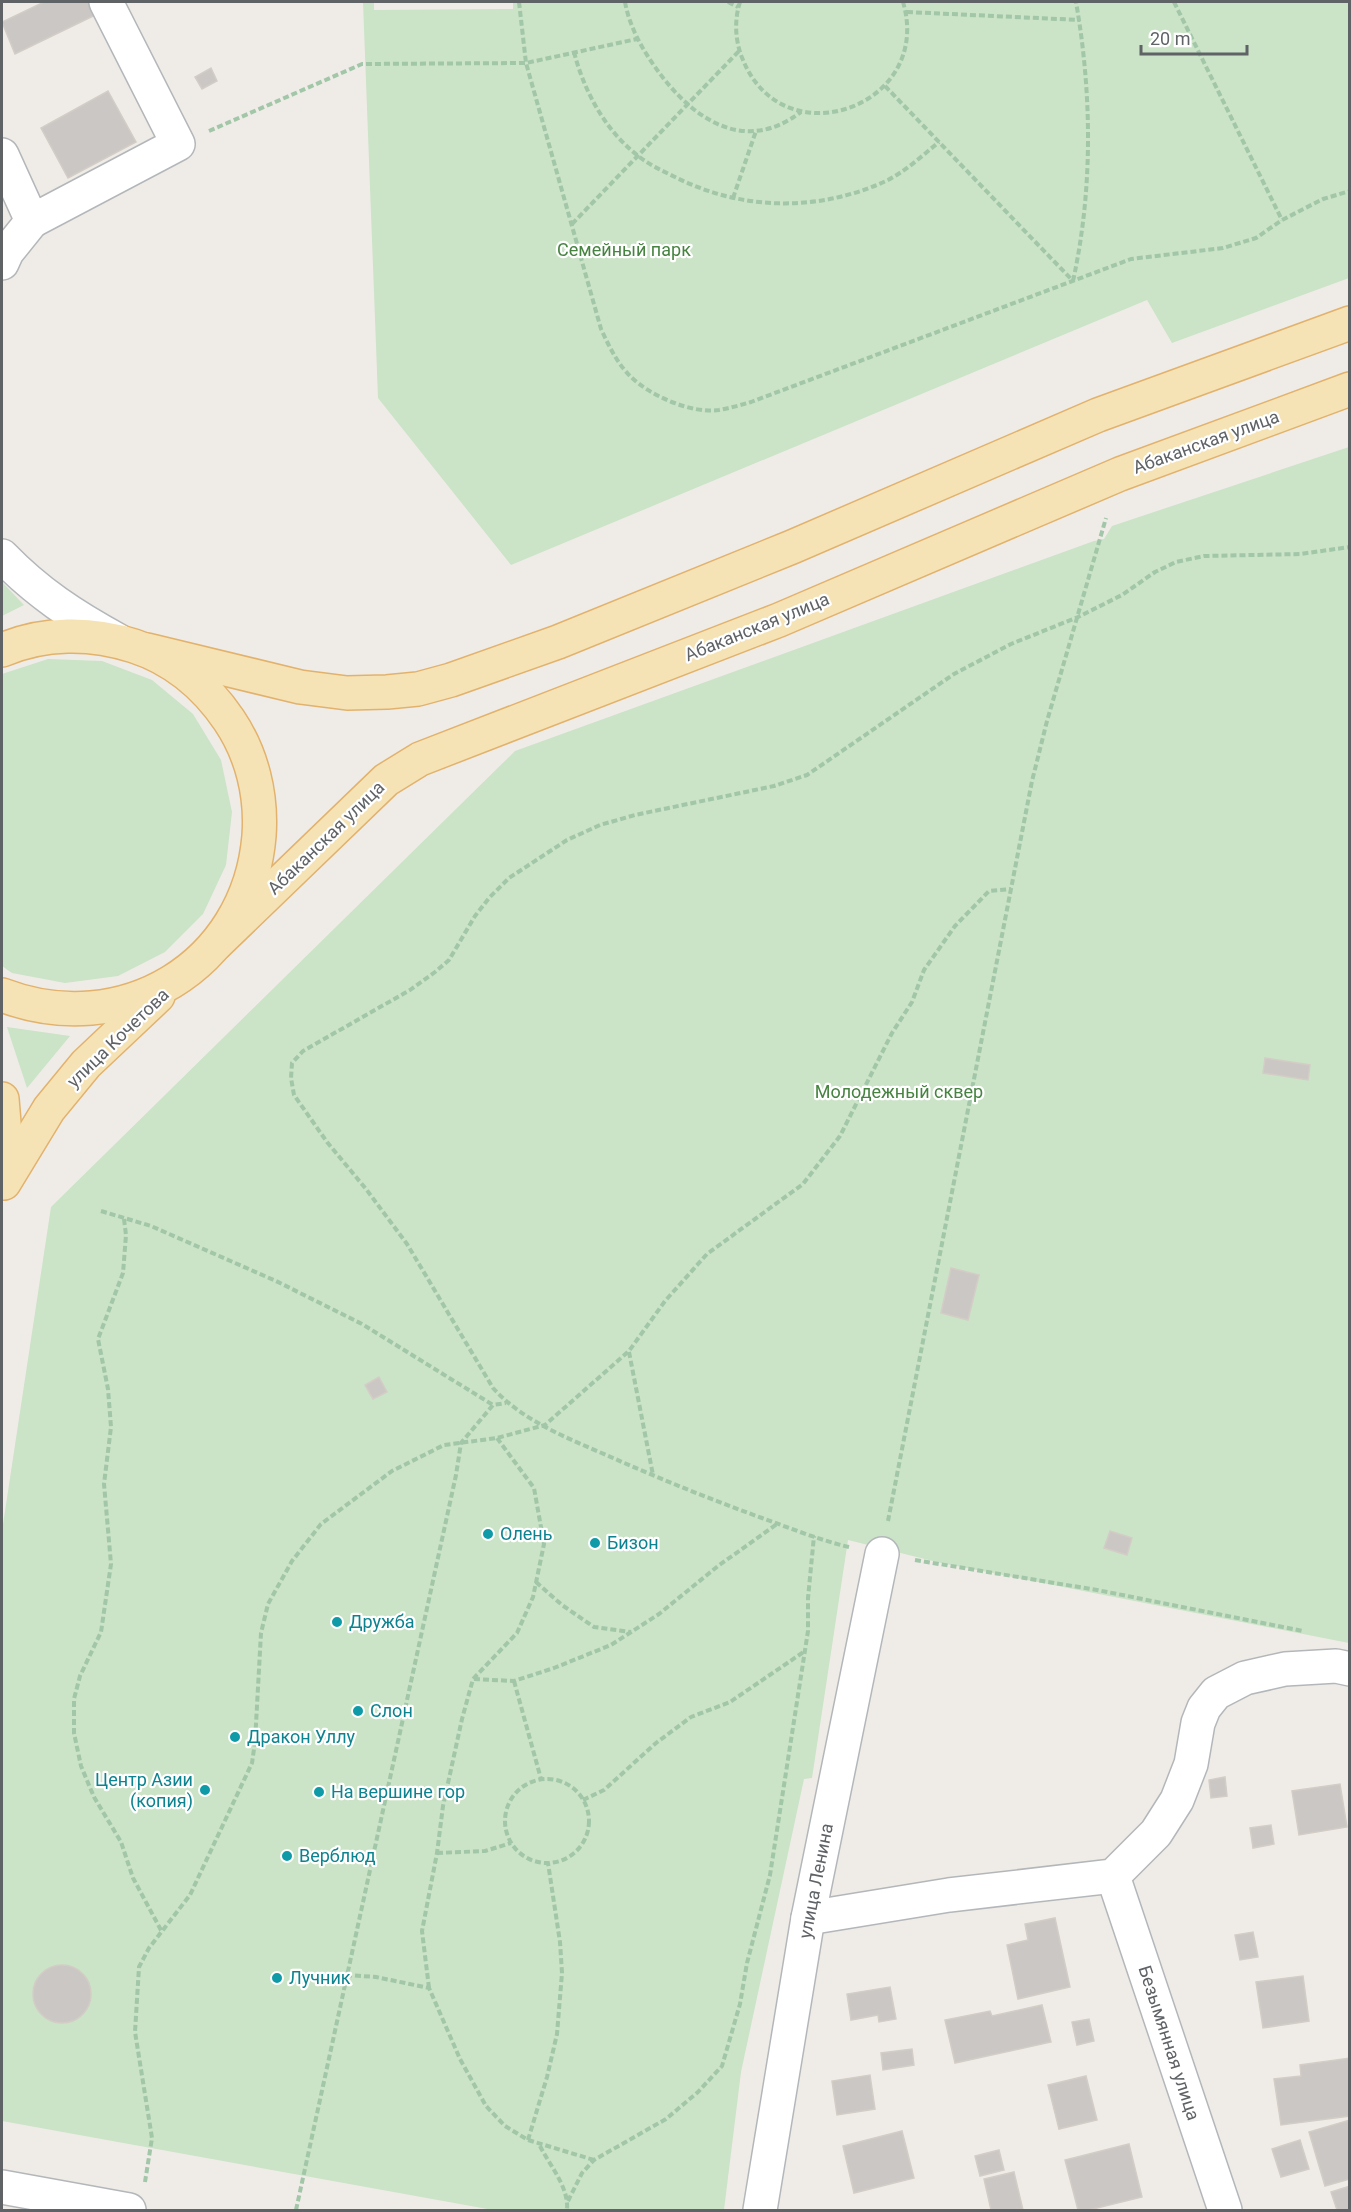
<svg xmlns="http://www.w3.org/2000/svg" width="1351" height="2212" font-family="Roboto,sans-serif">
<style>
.green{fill:#cbe3c7}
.building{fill:#cbc7c4;stroke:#d3cdc6;stroke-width:1.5}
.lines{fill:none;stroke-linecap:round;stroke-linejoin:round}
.minor-casing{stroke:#b4b7ba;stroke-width:36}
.major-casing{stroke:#e2b26d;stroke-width:36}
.path{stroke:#a2c6a8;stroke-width:4;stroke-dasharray:6 3;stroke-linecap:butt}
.minor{stroke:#fff;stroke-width:33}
.major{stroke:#f6e3b5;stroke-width:33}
.culture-dot{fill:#0f9aa8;stroke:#fff;stroke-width:2}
.labels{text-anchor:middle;stroke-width:4.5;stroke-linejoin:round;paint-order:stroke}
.park-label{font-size:18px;fill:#468340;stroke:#fff}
.street-label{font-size:18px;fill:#5f6366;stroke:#fff}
.culture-label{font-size:18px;fill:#0d838f;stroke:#fff;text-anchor:start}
</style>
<rect width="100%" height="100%" fill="#efece7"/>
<g class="green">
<path d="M 363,2 L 374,2 L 374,10 L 513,9 L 513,2 L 1349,2 L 1349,278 L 1172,343 L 1147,300 L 511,565 L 378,398 Z"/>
<path d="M 1349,447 L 1349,1643 L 941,1563 L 848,1540 L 812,1778 L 804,1779 L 741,2072 L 724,2210 L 493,2210 L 2,2121 L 2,1531 L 51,1207 L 515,751 L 1094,541 L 1104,539 L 1112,526 Z"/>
<path d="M 2,582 L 24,605 L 2,616 Z"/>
<path d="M 48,659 L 102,661 L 152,680 L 193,714 L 221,760 L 232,812 L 226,865 L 203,914 L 165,952 L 118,976 L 65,983 L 12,973 L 2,966 L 2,674 Z"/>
<path d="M 7,1027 L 70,1036 L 27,1088 Z"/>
</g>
<g class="building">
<path d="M 44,2 L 122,2 L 15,54 L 2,22 Z"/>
<path d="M 211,68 L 217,81 L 202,89 L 195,77 Z"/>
<path d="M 108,91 L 136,142 L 68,178 L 41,128 Z"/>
<path d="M 1265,1058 L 1310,1065 L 1308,1080 L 1263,1073 Z"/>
<path d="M 951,1268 L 979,1275 L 968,1320 L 941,1313 Z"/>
<path d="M 379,1377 L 387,1392 L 373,1399 L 365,1385 Z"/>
<path d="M 1110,1531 L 1132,1538 L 1127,1555 L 1104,1548 Z"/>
<path d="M 1225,1777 L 1227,1796 L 1211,1798 L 1209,1780 Z"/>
<path d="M 1340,1784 L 1347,1827 L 1299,1835 L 1292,1791 Z"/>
<path d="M 1271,1825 L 1274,1844 L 1253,1848 L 1250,1828 Z"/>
<path d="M 1055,1918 L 1070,1987 L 1018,1999 L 1007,1945 L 1028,1940 L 1025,1924 Z"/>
<path d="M 1253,1932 L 1258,1957 L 1240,1960 L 1235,1935 Z"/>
<circle cx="62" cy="1994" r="29"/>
<path d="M 1303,1976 L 1309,2021 L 1263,2028 L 1256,1982 Z"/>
<path d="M 890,1987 L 896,2019 L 879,2022 L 878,2015 L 851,2020 L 847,1994 Z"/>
<path d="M 1042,2005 L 1051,2042 L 955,2063 L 945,2020 L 990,2011 L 992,2016 Z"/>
<path d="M 1089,2019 L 1094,2041 L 1077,2045 L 1072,2022 Z"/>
<path d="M 912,2049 L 914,2065 L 883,2070 L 881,2053 Z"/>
<path d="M 1350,2058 L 1350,2116 L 1281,2125 L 1274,2079 L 1301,2076 L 1300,2065 Z"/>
<path d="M 870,2075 L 875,2109 L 837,2115 L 832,2081 Z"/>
<path d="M 1086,2076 L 1097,2120 L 1059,2129 L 1048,2085 Z"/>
<path d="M 1350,2120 L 1350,2179 L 1325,2186 L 1309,2132 Z"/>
<path d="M 902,2131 L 914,2178 L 854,2193 L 843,2146 Z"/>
<path d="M 1300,2140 L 1309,2169 L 1281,2177 L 1272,2149 Z"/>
<path d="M 1129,2144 L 1142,2197 L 1089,2210 L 1078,2210 L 1065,2160 Z"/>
<path d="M 999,2150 L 1004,2170 L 980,2176 L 975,2156 Z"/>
<path d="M 1014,2172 L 1023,2210 L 991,2210 L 984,2179 Z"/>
<path d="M 1350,2186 L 1350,2210 L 1337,2210 L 1331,2192 Z"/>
</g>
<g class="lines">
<g class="minor-casing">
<g id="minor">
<path d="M 2,155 L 32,221 L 7,252 L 2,263"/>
<path d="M 32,221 L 178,144 L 106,2"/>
<path d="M 2,556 C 38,593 73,616 119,641"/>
<path d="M 1113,1876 L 1225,2210"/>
<path d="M 808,1918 L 949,1895 L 1113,1876 L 1156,1833 L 1177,1800 L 1191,1764 L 1198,1723 L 1204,1708 L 1216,1693 L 1245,1678 L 1285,1669 L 1336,1666 L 1350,1669"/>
<path d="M 2,2187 L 129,2210"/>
<path d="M 760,2210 L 808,1918 L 882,1554"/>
</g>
</g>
<g class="major-casing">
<g id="major">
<path d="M 2,650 C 44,632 91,632 134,646 C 174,659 206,686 229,720 C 252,754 262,795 259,836 C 248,967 122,1041 2,995"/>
<path d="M 147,650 L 300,687 L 347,693 L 387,692 L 418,689 L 451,680 L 558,642 L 792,547 L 1098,415 L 1350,323"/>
<path d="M 216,944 L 386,780 L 420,759 L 779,620 L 1120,474 L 1350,389"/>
<path d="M 2,1099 L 5,1135 L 4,1178"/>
<path d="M 4,1183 L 49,1109 L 86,1064 L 158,996"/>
</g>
</g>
<g class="path">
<path d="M 519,2 L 526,63 L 601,329 C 609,346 617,363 630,376 C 650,396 692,414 719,410 C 730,408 741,405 751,402 L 1131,259 L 1223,248 L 1256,238 L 1282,220 L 1323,199 L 1350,191"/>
<path d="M 625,2 C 630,30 646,56 664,79 C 700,124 748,152 801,112"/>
<path d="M 728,2 L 738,7"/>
<path d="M 740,2 C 734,20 735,42 743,60 C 784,160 934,106 903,2"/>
<path d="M 1174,2 L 1282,220"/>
<path d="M 907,12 L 1080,20"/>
<path d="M 574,52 C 584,91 605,130 637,155 C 649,165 663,171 677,178 C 744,211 820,212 888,180 C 907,170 923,155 939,142"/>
<path d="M 885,86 L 1073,281"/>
<path d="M 209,131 L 362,64 L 526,63 L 637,39"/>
<path d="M 733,198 L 756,131"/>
<path d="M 572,224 L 739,51"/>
<path d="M 1073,281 C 1093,190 1092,93 1076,2"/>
<path d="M 101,1211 L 151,1226 L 276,1281 L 362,1324 L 493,1405"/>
<path d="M 124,1219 L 126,1235 L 123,1273 L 98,1339 L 108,1389 L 111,1427 L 104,1484 L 111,1564 L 101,1632 L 80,1676 L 74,1699 L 74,1733 L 81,1766 L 94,1797 L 121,1842 L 133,1878 L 162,1932"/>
<path d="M 629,1352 L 653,1475"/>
<path d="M 888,1521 L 1032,781 L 1047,721 L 1106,518"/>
<path d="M 849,1547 C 819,1540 790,1528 762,1518 C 715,1501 668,1482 622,1462 C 578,1442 525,1424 493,1388 L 407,1244 L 366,1189 L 327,1142 L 294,1095 L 291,1078 L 292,1063 L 303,1051 L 410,990 L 435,972 L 449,960 L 475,916 L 489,898 L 509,878 L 567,840 L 600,825 L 635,815 L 774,786 L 807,775 L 954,674 L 1011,644 L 1078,617 L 1122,595 L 1155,572 L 1176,562 L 1204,556 L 1300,554 L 1350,547"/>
<path d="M 915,1560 L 1097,1590 L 1303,1631"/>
<path d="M 536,1582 L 562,1605 L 594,1627 L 631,1632"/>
<path d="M 474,1679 L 514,1681 L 554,1668 L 611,1645 L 659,1614 L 718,1566 L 777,1524"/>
<path d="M 514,1681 L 541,1779"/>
<circle cx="547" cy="1821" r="42"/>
<path d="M 583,1800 L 604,1790 L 656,1743 L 691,1717 L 730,1702 L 805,1651"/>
<path d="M 437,1853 L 485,1851 L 511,1843"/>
<path d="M 346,1975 L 376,1977 L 429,1988 L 460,2059 L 486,2106 L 505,2126 L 528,2140 L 594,2160"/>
<path d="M 429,1988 L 422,1931 L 437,1853 L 443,1806 L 462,1719 L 473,1679 L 517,1633 L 533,1597 L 544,1544 L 534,1488 L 497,1438"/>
<path d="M 528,2140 L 547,2077 L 557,2034 L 562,1973 L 560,1942 L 548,1863"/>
<path d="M 540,2146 C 550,2166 569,2187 567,2210"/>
<path d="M 145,2182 L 152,2138 L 135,2032 L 139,1967 L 149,1948 L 190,1895 L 252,1763 L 255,1742 L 261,1633 L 268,1604 L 292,1561 L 321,1524 L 392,1471 L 444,1445 L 497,1438 L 545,1425 L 629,1351 L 665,1301 L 707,1254 L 803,1184 L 840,1136 L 892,1033 L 912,1002 L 924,970 L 955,926 L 989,891 L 1011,889"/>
<path d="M 568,2201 L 582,2173 L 594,2160 L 666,2119 L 698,2092 L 722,2066 L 740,2004 L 747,1963 L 770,1875 L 808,1631 L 808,1598 L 814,1536"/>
<path d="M 296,2210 L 456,1475 L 461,1443 L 493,1405 L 506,1403"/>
</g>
<use href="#minor" class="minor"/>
<use href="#major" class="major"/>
</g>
<g class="culture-dot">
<circle cx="488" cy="1534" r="6"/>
<circle cx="595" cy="1543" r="6"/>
<circle cx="337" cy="1622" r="6"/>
<circle cx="358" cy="1711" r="6"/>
<circle cx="235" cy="1737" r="6"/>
<circle cx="205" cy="1790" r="6"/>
<circle cx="319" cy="1792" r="6"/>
<circle cx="287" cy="1856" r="6"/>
<circle cx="277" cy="1978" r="6"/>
</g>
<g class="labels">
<g class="park-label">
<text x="624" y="256">Семейный парк</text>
<text x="899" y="1098">Молодежный сквер</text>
</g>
<g class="street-label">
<text transform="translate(1206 442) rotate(-20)" y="6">Абаканская улица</text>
<text transform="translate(757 627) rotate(-22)" y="6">Абаканская улица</text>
<text transform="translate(326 838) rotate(-44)" y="6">Абаканская улица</text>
<text transform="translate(118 1038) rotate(-44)" y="6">улица Кочетова</text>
<text transform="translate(816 1881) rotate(-79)" y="6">улица Ленина</text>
<text transform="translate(1169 2043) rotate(72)" y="6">Безымянная улица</text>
</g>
<g class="culture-label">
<text x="500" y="1540">Олень</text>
<text x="607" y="1549">Бизон</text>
<text x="349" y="1628">Дружба</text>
<text x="370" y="1717">Слон</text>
<text x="247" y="1743">Дракон Уллу</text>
<text x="193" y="1786" text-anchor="end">Центр Азии<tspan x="193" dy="21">(копия)</tspan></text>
<text x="331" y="1798">На вершине гор</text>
<text x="299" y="1862">Верблюд</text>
<text x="289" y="1984">Лучник</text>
</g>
</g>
<rect width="1351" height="2212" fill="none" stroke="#5f6366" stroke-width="6"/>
<path d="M1141 45v9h106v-9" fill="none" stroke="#5f6366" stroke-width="3"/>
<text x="1150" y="45" font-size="18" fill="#5f6366" stroke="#ffffff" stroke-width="4.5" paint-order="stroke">20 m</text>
</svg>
